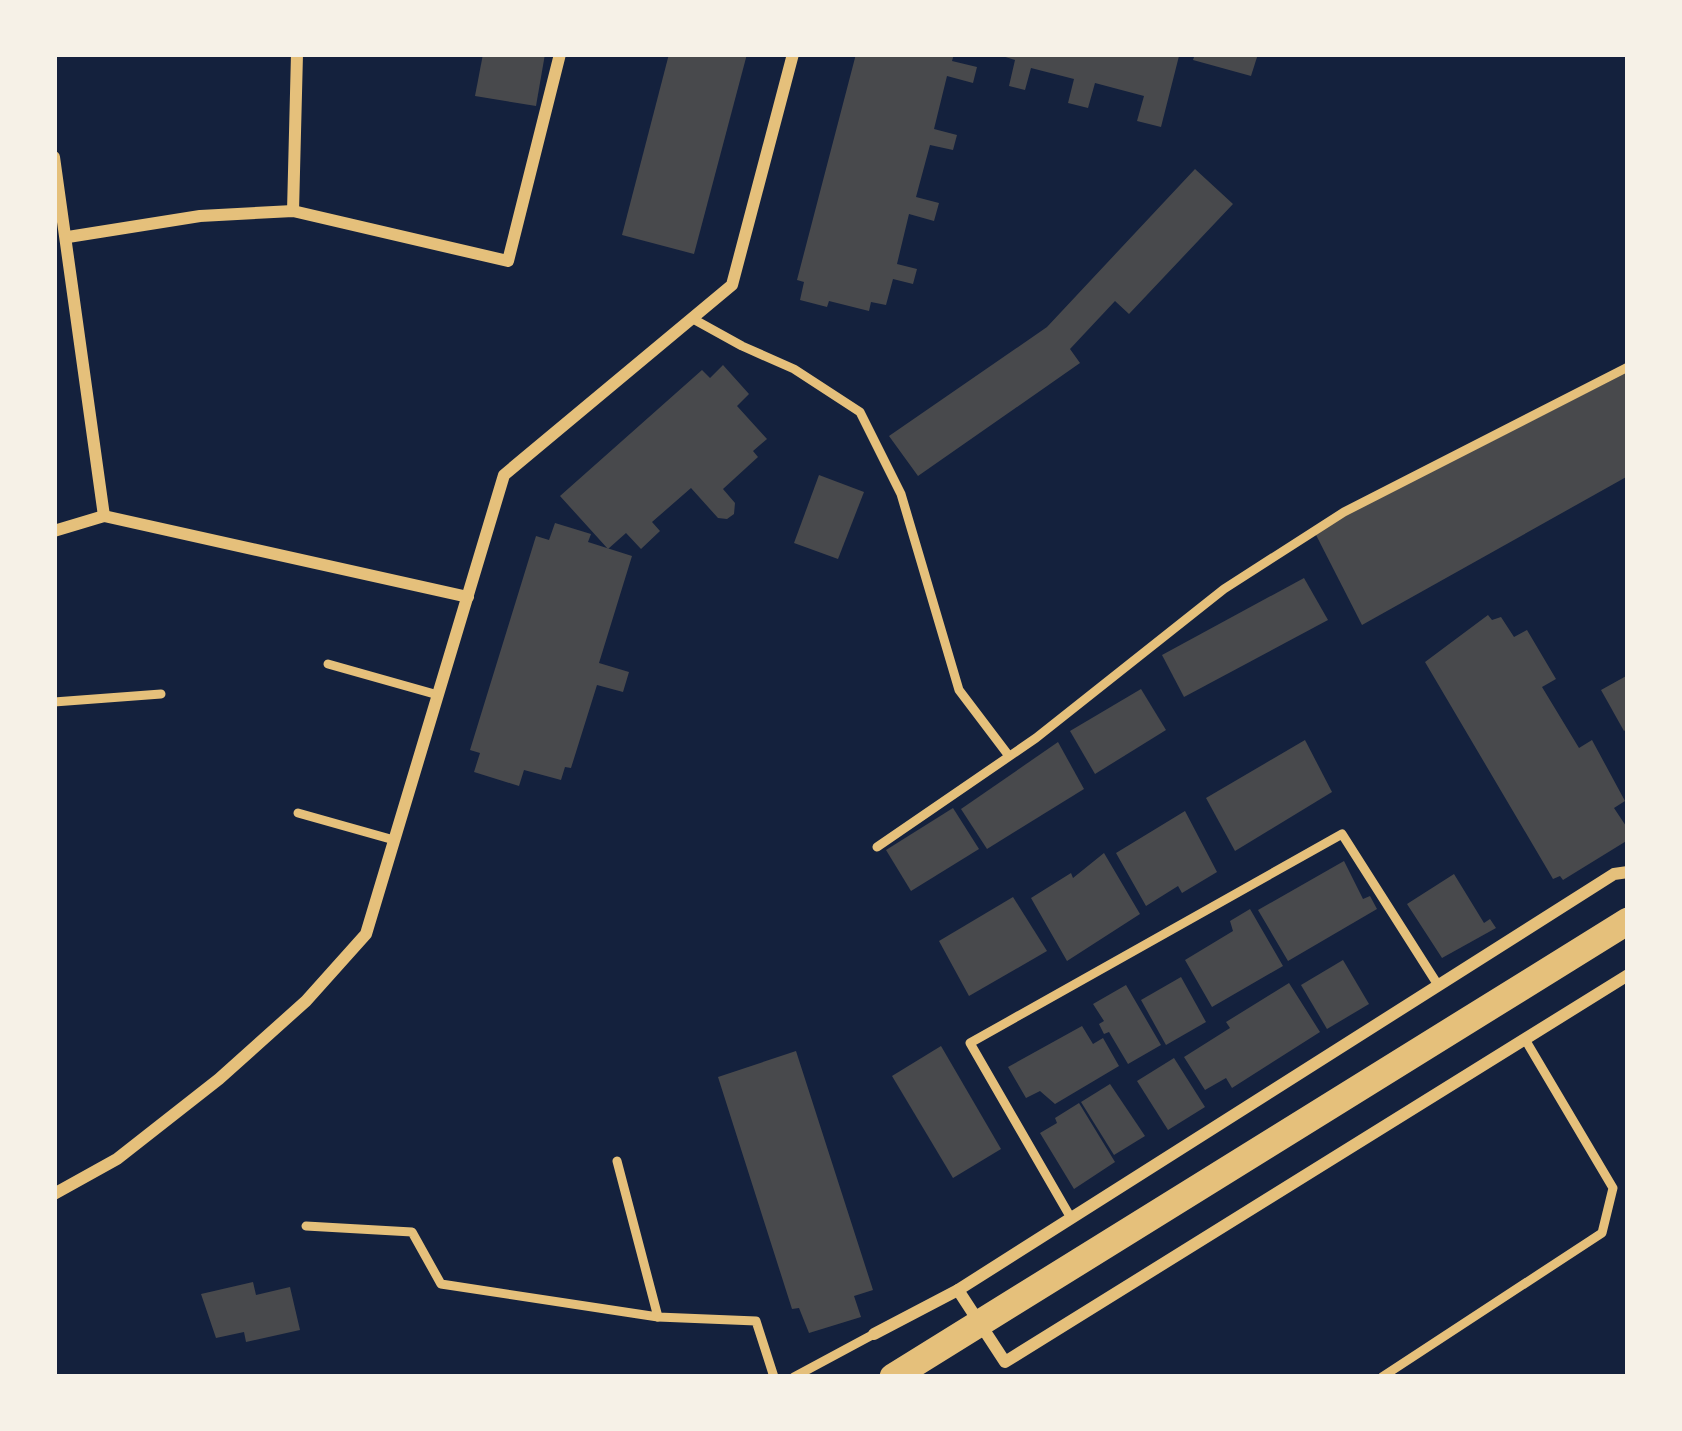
<svg xmlns="http://www.w3.org/2000/svg" width="1682" height="1431" font-family="Overpass,sans-serif">
<style>
.building{fill:#48494c}
.lines{fill:none;stroke-linecap:round;stroke-linejoin:round}
.service{stroke:#e5c07b;stroke-width:9}
.minor{stroke:#e5c07b;stroke-width:12}
.primary{stroke:#e5c07b;stroke-width:27}
</style>
<rect width="100%" height="100%" fill="#14213d"/>
<g class="building">
<path d="M 483,54 L 545,54 L 536,106 L 475,96 Z"/>
<path d="M 669,54 L 747,54 L 694,254 L 622,235 Z"/>
<path d="M 856,54 L 954,54 L 952,61 L 977,67 L 973,83 L 947,76 L 934,129 L 957,135 L 953,150 L 930,145 L 916,197 L 939,203 L 934,221 L 909,214 L 897,264 L 917,269 L 913,284 L 893,279 L 886,305 L 871,302 L 869,311 L 829,301 L 827,307 L 800,300 L 804,282 L 797,280 Z"/>
<path d="M 996,54 L 1172,54 L 1179,56 L 1161,127 L 1137,121 L 1144,96 L 1095,83 L 1088,108 L 1068,103 L 1074,79 L 1031,68 L 1025,90 L 1009,86 L 1015,60 Z"/>
<path d="M 1195,54 L 1258,54 L 1251,76 L 1193,60 Z"/>
<path d="M 1195,169 L 1233,204 L 1129,314 L 1115,301 L 1070,349 L 1080,363 L 918,476 L 889,436 L 1047,327 Z"/>
<path d="M 723,365 L 749,394 L 737,406 L 767,439 L 753,451 L 758,457 L 723,489 L 735,503 L 734,514 L 727,519 L 718,518 L 691,488 L 652,522 L 660,531 L 641,549 L 626,533 L 608,549 L 560,496 L 702,370 L 710,378 Z"/>
<path d="M 1628,372 L 1628,476 L 1362,625 L 1314,531 Z"/>
<path d="M 819,475 L 864,492 L 838,559 L 794,543 Z"/>
<path d="M 555,523 L 591,534 L 588,542 L 632,556 L 599,663 L 629,672 L 623,692 L 597,685 L 571,768 L 565,767 L 561,780 L 524,770 L 519,786 L 474,772 L 480,753 L 470,750 L 536,536 L 549,540 Z"/>
<path d="M 1304,578 L 1328,620 L 1184,697 L 1162,655 Z"/>
<path d="M 1488,615 L 1492,620 L 1501,617 L 1514,637 L 1527,630 L 1556,679 L 1542,687 L 1579,748 L 1592,740 L 1625,801 L 1614,808 L 1628,829 L 1628,840 L 1563,880 L 1560,876 L 1553,879 L 1425,662 Z"/>
<path d="M 1628,675 L 1628,728 L 1624,731 L 1601,690 Z"/>
<path d="M 1141,689 L 1166,730 L 1095,774 L 1070,731 Z"/>
<path d="M 1305,740 L 1332,792 L 1235,851 L 1206,798 Z"/>
<path d="M 1058,742 L 1084,789 L 987,849 L 961,809 Z"/>
<path d="M 953,808 L 979,849 L 911,891 L 886,850 Z"/>
<path d="M 1185,811 L 1217,872 L 1182,893 L 1178,886 L 1146,906 L 1116,853 Z"/>
<path d="M 1104,853 L 1140,914 L 1067,961 L 1031,898 L 1071,873 L 1073,878 Z"/>
<path d="M 1344,861 L 1363,899 L 1370,896 L 1377,909 L 1288,961 L 1258,910 Z"/>
<path d="M 1454,874 L 1484,923 L 1490,919 L 1496,928 L 1442,958 L 1407,904 Z"/>
<path d="M 1013,897 L 1047,951 L 969,996 L 939,941 Z"/>
<path d="M 1250,909 L 1283,966 L 1212,1007 L 1185,960 L 1233,931 L 1230,921 Z"/>
<path d="M 1343,960 L 1369,1004 L 1327,1029 L 1301,985 Z"/>
<path d="M 1181,977 L 1206,1022 L 1166,1045 L 1141,1000 Z"/>
<path d="M 1289,983 L 1320,1032 L 1232,1088 L 1226,1078 L 1205,1090 L 1184,1057 L 1230,1028 L 1226,1022 Z"/>
<path d="M 1126,985 L 1161,1045 L 1128,1064 L 1109,1032 L 1104,1034 L 1099,1024 L 1104,1021 L 1093,1004 Z"/>
<path d="M 1082,1026 L 1093,1044 L 1103,1038 L 1119,1066 L 1055,1104 L 1040,1091 L 1026,1098 L 1008,1067 Z"/>
<path d="M 941,1046 L 1001,1149 L 953,1178 L 892,1076 Z"/>
<path d="M 796,1051 L 873,1290 L 854,1296 L 861,1317 L 809,1333 L 799,1308 L 792,1309 L 718,1077 Z"/>
<path d="M 1174,1058 L 1205,1107 L 1168,1130 L 1137,1081 Z"/>
<path d="M 1110,1084 L 1145,1136 L 1114,1155 L 1081,1102 Z"/>
<path d="M 1079,1103 L 1115,1162 L 1074,1189 L 1040,1133 L 1057,1123 L 1055,1118 Z"/>
<path d="M 253,1282 L 256,1295 L 290,1287 L 300,1330 L 246,1342 L 244,1332 L 216,1338 L 201,1294 Z"/>
</g>
<g class="lines">
<g class="service">
<path d="M 695,320 L 742,346 L 794,369 L 860,412 L 901,494 L 959,690 L 1009,756"/>
<path d="M 328,664 L 438,695"/>
<path d="M 54,702 L 161,694"/>
<path d="M 298,813 L 394,840"/>
<path d="M 877,847 L 1036,738 L 1224,589 L 1344,512 L 1628,367"/>
<path d="M 617,1161 L 658,1317"/>
<path d="M 1071,1218 L 970,1043 L 1342,834 L 1438,985"/>
<path d="M 306,1226 L 412,1232 L 441,1284 L 658,1317 L 756,1321 L 774,1377"/>
<path d="M 794,1377 L 874,1334"/>
<path d="M 1382,1377 L 1602,1233 L 1613,1188 L 1526,1041"/>
</g>
<g class="minor">
<path d="M 54,157 L 104,516"/>
<path d="M 293,211 L 297,54"/>
<path d="M 68,237 L 200,216 L 293,211 L 508,261 L 560,54"/>
<path d="M 54,531 L 104,516 L 468,597"/>
<path d="M 54,1194 L 117,1159 L 219,1079 L 306,1001 L 366,934 L 504,475 L 732,285 L 793,54"/>
<path d="M 958,1290 L 1005,1362 L 1628,975"/>
<path d="M 874,1334 L 958,1290 L 1614,874 L 1628,872"/>
</g>
<path class="primary" d="M 893,1377 L 1628,921"/>
</g>
<rect width="1682" height="1431" fill="none" stroke="#f6f1e7" stroke-width="114"/>
</svg>
